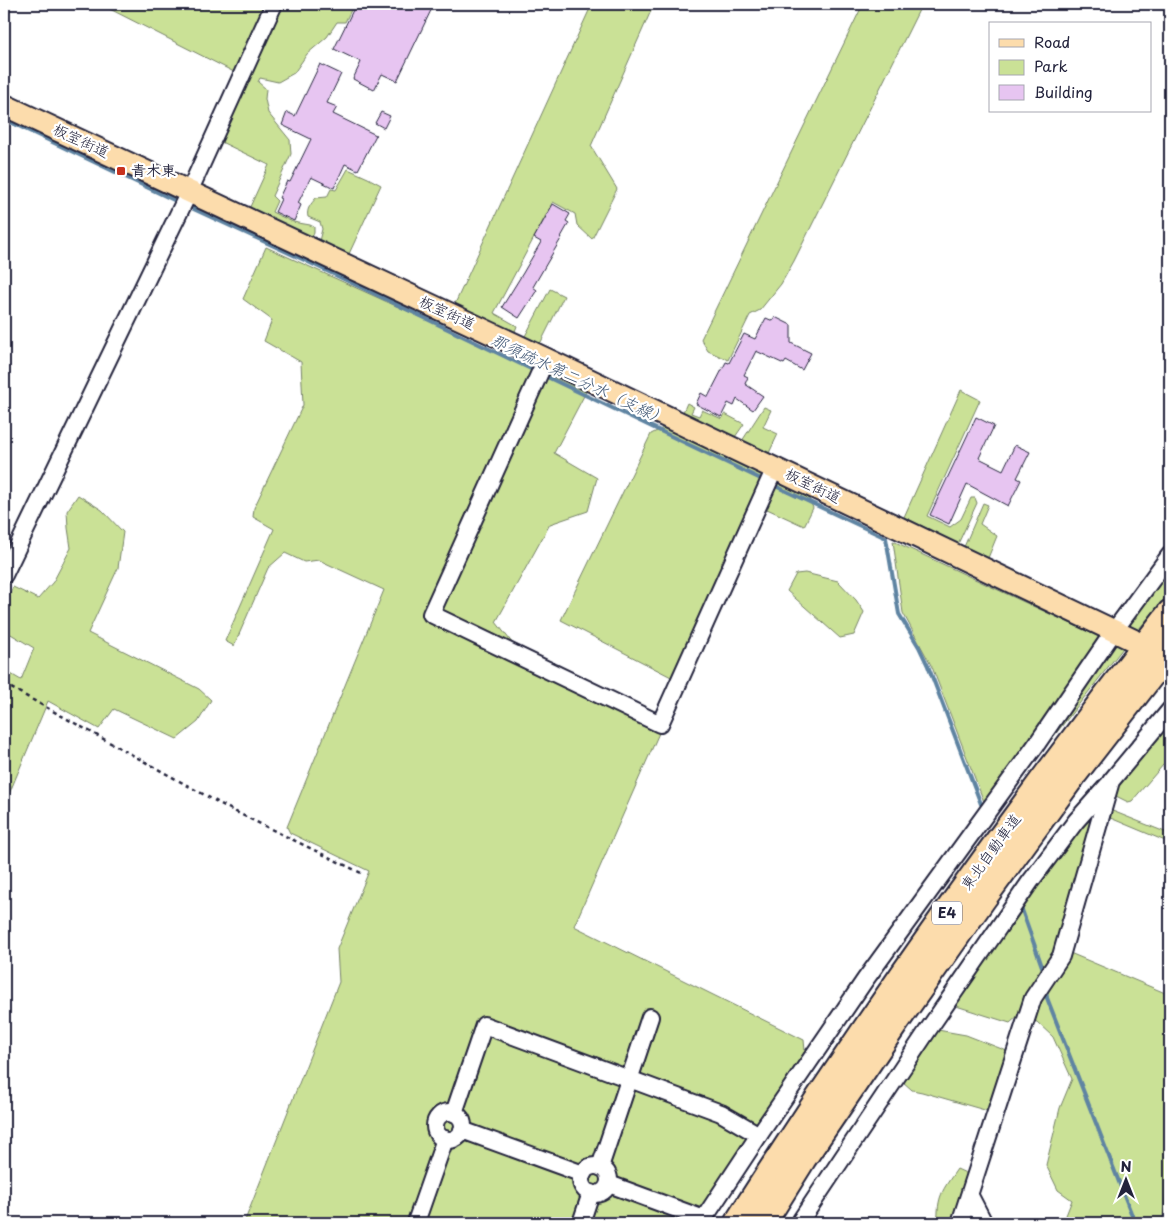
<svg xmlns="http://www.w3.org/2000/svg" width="1174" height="1227" font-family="'Playpen Sans','Klee One',sans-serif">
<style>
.green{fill:#cae196;stroke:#768268}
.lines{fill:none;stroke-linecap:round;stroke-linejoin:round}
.stream{stroke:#5f84a2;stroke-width:4}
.building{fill:#e7c5f1;stroke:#22223b}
.minor-casing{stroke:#22223b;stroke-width:20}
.major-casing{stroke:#22223b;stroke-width:25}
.highway-casing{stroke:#22223b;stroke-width:29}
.path{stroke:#22223b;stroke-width:2.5;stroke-dasharray:4 4;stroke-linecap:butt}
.minor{stroke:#fff;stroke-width:16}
.major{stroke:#fcdcac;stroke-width:21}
.highway{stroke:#fcdcac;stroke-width:25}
.poi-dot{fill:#c8321e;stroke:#fff;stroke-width:2}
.labels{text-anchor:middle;stroke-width:4.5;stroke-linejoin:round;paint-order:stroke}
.shield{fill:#fff;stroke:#646476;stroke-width:1}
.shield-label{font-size:14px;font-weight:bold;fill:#22223b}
.street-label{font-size:15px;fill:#22223b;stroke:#fff}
.poi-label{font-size:15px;font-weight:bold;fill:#22223b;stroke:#fff;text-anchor:start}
.water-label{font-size:16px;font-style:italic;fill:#455b77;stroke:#fff}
</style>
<rect width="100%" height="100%" fill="#fff"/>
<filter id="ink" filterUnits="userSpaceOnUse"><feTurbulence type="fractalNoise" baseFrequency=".02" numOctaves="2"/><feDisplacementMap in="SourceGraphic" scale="10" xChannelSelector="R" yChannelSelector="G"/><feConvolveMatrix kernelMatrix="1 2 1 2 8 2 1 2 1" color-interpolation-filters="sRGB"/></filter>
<g filter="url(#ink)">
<g class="green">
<path d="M 100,4 L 266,4 L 234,72 Z"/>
<path d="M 280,4 L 354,4 L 345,22 L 337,22 L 327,37 L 307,54 L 294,73 L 278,82 L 260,78 L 258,82 L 266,89 L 265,99 L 268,113 L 290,140 L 291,154 L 272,196 L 277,201 L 272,212 L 293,222 L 310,225 L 314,227 L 314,233 L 311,239 L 249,209 L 269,165 L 217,140 Z"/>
<path d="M 592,4 L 654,4 L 591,146 L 617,189 L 592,239 L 577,225 L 575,214 L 553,202 L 494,313 L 517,326 L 514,334 L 454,306 Z"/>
<path d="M 863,4 L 922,4 L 794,261 L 781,284 L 760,310 L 750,315 L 728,360 L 708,351 L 701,339 Z"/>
<path d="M 348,169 L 368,178 L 381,185 L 348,256 L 319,241 L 322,229 L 320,222 L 308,217 C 306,209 311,204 316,198 L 327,197 L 331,189 L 336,190 Z"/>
<path d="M 266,247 L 586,392 L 554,453 L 597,478 L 588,511 L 550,524 L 496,622 L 537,675 L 659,733 L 574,926 L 804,1040 L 805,1051 L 694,1223 L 244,1223 L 339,982 L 337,949 L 369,871 L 290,833 L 287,827 L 384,590 L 319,560 L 304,562 L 285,553 L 268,568 L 234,646 L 225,641 L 274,529 L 253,517 L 254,508 L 303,405 L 301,362 L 264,341 L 272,320 L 243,299 Z"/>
<path d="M 550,289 L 564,296 L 539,346 L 524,338 Z"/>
<path d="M 961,390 L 980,400 L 927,516 L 950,527 L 961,519 L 971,498 L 975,498 L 977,503 L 958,544 L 904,517 Z"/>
<path d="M 687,403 L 694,407 L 691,413 L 699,416 L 702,410 L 722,419 L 725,414 L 744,424 L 735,437 L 683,412 Z"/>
<path d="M 764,407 L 771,410 L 763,427 L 778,434 L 769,453 L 742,441 Z"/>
<path d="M 665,427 L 808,496 L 813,508 L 804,526 L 754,503 L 675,679 L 561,620 L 651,434 Z"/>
<path d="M 78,495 L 102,510 L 123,532 L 118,568 L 88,633 L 199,689 L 211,700 L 198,722 L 177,739 L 114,709 L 99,729 L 48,701 L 4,806 L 4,670 L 21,680 L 34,648 L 4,630 L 4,605 L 13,587 L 38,599 L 53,582 L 71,548 L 68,528 L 67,511 Z"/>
<path d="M 983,503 L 988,505 L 980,524 L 997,536 L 988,558 L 964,547 Z"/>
<path d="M 893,541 L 1123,648 L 992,815 L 986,807 L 932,667 L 903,613 Z"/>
<path d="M 1170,563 L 1170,592 L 1138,630 L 1129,625 L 1129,620 Z"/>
<path d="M 805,573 L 838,581 L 856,600 L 864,612 L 854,635 L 840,638 L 787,591 L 796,574 Z"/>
<path d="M 1170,723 L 1170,757 L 1132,801 L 1128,802 L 1114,795 L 1121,781 Z"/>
<path d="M 1110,810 L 1170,834 L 1170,843 L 1108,817 Z"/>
<path d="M 1095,811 L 1070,953 L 1170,995 L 1170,1179 L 1168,1184 L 1162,1223 L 1063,1223 L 1072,1200 L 1058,1190 L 1046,1165 L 1060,1108 L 1072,1079 L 1053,1037 L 1037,1022 L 1018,1016 L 1010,1023 L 953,1005 L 1030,882 Z"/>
<path d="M 932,1029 L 966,1035 L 1007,1051 L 988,1111 L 922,1092 L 912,1090 L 902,1081 Z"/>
<path d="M 957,1169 L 968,1174 L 967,1223 L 938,1223 C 937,1196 942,1191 957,1169 Z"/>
</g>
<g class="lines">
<g class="stream">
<path d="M 4,119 L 180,203"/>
<path d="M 187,206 L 302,259 L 535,371"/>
<path d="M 543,375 L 765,481"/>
<path d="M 771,484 L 886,538 L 899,614 L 919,647 L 928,666 L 981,804"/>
<path d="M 1022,910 L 1044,972"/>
<path d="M 1046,989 L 1047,998 L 1135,1223"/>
</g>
</g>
<g class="building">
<path d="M 356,4 L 434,4 L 397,81 L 382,74 L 374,90 L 353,79 L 361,62 L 334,49 Z"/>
<path d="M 320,64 L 341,74 L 327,103 L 337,107 L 333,114 L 376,135 L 358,170 L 345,164 L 334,188 L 311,177 L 298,203 L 301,205 L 294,221 L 275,212 L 281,199 L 279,198 L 287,181 L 290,182 L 311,139 L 282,125 L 287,112 L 295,116 Z"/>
<path d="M 381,112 L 390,116 L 384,128 L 375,123 Z"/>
<path d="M 553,204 L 570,214 L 566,221 L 569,223 L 561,237 L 562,237 L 533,287 L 537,290 L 519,318 L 502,307 L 523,273 L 541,242 L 534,238 Z"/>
<path d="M 775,317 L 791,325 L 791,343 L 811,353 L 802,370 L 786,361 L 784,364 L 756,351 L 744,375 L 748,377 L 745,384 L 763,396 L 753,410 L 737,399 L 734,406 L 728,403 L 721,417 L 696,404 L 701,393 L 708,397 L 726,362 L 729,363 L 744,334 L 755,339 L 766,318 L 773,321 Z"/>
<path d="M 976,417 L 994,426 L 979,458 L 1003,470 L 1015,445 L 1030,452 L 1017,478 L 1021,480 L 1008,506 L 967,484 L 949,524 L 930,515 Z"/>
</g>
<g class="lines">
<g class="minor-casing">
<g id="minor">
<path d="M 546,359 L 431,614 L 660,724 L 775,468"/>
<path d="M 4,575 L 189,192 L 274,4"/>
<circle cx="449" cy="1126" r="14"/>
<path d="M 454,1113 L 484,1025 L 721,1113 L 759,1135"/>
<path d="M 462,1130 L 583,1174"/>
<circle cx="595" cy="1180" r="14"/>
<path d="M 600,1167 L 650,1017"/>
<path d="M 609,1184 L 704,1219"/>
<path d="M 970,1196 L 984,1223"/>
<path d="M 420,1223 L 416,1222 L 445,1139"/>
<path d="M 581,1223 L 591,1193"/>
<path d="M 701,1223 L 759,1135 L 865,980 L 1036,745 L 1114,631 L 1170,555"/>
<path d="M 799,1223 L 928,1030 L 1030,882 L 1076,821 L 1108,785"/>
<path d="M 960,1223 L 1033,998 L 1061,956 L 1111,781 L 1170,710"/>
</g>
</g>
<g class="major-casing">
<path id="major" d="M 4,105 L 546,359 L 1133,640"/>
</g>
<g class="highway-casing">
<g id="highway">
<path d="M 737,1223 C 871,1013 1017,809 1170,613"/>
<path d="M 763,1223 L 803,1159 L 897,1021 L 983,899 L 1075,773 L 1170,651"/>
</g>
</g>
<path class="path" d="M 4,684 L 230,809 L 361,873"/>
<use href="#minor" class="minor"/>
<use href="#major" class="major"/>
<use href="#highway" class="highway"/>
</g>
</g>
<rect class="poi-dot" x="116" y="166" width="10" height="10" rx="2.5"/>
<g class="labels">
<rect class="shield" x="932" y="901.5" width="30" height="23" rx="4"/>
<g class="shield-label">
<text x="947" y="918">E4</text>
</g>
<g class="street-label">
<text transform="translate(81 141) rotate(25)" y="5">板室街道</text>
<text transform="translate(447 313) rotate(25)" y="5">板室街道</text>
<text transform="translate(813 486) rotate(26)" y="5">板室街道</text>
<text transform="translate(991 852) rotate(-54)" y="5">東北自動車道</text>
</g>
<g class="poi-label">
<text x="131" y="176">青木東</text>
</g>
<g class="water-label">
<text transform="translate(579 379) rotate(25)" y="6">那須疏水第二分水（支線）</text>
</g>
</g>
<rect width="1174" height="1227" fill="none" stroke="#fff" stroke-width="20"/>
<rect x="10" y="10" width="1154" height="1207" fill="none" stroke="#22223b" stroke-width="2" filter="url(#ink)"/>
<rect x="989" y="22" width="162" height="90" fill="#ffffff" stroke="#a7a7b1"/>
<rect x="999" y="39" width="25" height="8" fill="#fcdcac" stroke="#a7a7b1"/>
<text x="1034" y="48" font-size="15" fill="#22223b">Road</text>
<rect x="999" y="60" width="25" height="15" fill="#cae196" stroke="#a7a7b1"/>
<text x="1034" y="72" font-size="15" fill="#22223b">Park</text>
<rect x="999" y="85" width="25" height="15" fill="#e7c5f1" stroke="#a7a7b1"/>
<text x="1034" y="98" font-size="15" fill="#22223b">Building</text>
<g transform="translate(1126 1180)" stroke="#ffffff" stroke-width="4" paint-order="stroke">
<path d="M0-4L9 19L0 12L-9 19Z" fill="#22223b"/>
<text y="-8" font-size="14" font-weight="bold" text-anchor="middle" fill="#22223b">N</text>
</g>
</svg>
